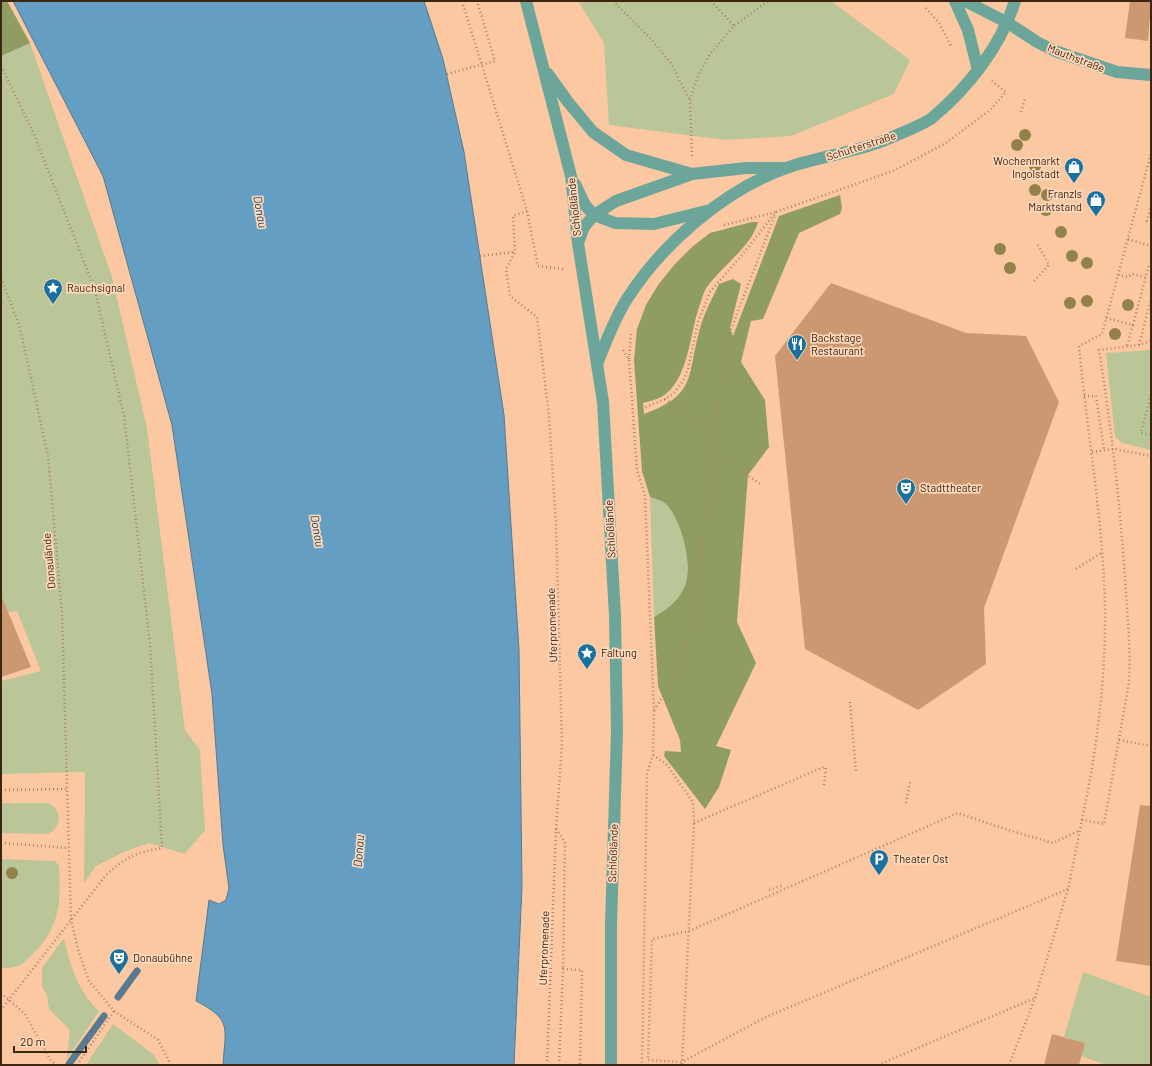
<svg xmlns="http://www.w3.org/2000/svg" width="1152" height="1066" font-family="Barlow,sans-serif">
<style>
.green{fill:#bac698}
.forest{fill:#8f9c62}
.water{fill:#659ec3;stroke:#597a8e}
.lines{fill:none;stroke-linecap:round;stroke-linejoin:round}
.stream{stroke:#597a8e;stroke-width:7}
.building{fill:#cb9871}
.path{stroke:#ad8566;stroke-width:2.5;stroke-dasharray:1 3;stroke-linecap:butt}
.minor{stroke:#6ca599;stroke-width:12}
.tree{fill:#928248}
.labels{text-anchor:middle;stroke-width:3.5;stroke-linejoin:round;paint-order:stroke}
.street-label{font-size:11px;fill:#3d2511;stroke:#ffd8bb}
.poi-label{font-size:11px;fill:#3d2511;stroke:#ffd8bb;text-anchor:start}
.water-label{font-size:12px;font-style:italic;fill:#1a4661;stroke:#ffd8bb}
</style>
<rect width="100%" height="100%" fill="#fbc8a1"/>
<g class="green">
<path d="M 1,1 L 7,1 L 30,43 L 112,277 L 147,428 L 185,730 L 200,750 L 205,831 L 184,854 L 149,843 L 124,852 L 96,866 L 84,883 L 85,772 L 1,774 L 1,681 L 41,671 L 17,611 L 1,613 Z"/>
<path d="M 578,1 L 831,1 L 910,60 L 894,94 L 791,136 L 726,140 L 609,125 L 604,43 Z"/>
<path d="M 1151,350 L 1151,450 L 1122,443 L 1115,436 L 1106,353 Z"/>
<path d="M 650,497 C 655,499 661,500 665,503 C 682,519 695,570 683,590 C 676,603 666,610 654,617 Z"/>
<path d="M 1,803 L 48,803 C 63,809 62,827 48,834 L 1,833 Z"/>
<path d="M 1,859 L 55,861 L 59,866 C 61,903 60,927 33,954 C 22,965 17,969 1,968 Z"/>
<path d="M 64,938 C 70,966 78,991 99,1011 L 67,1059 L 70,1030 L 49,1009 L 47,995 L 42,987 L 42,968 Z"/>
<path d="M 1083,972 L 1151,997 L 1151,1065 L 1107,1065 L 1081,1056 L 1085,1043 L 1064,1037 Z"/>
<path d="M 113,1024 L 153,1054 L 160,1065 L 86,1065 Z"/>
</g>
<g class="forest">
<path d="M 1,1 L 7,1 L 30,43 L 1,56 Z"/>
<path d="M 840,195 L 842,208 L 840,214 L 799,233 L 763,319 L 751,321 L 741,362 L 765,400 L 769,447 L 748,475 L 737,622 L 756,663 L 716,746 L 731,750 L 719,787 L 705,809 L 664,756 L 665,751 L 681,752 L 680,740 L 658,686 L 654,617 C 666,610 676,603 683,590 C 695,570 682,519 665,503 C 661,500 655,499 650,497 L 642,471 L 634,360 L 637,329 L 646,305 L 658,285 L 675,264 L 692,247 L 710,233 L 752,222 L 758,222 C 752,246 721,267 707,287 C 703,292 702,300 699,307 C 690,333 688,383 661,397 C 655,400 649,401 643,403 L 644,414 C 696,395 687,378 699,332 C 703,315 712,299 719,284 L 733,279 L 741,284 L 730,328 L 733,336 L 779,216 Z"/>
</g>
<path class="water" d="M 13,1 L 424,1 L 443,59 L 464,152 L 504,415 L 519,650 L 522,886 L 514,1065 L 223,1065 C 225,1028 233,1020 196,1001 L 209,900 L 219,904 L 226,900 L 229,888 L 223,845 L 212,694 L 172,425 L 103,176 Z"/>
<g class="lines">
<g class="stream">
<path d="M 118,997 L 137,971"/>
<path d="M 69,1064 L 104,1016"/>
</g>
</g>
<g class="building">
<path d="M 1130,1 L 1151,1 L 1148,41 L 1125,38 Z"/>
<path d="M 831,283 L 966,333 L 1026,336 L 1059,402 L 984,608 L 986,664 L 918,710 L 805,649 L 775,356 Z"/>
<path d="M 1,595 L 31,667 L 1,677 Z"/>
<path d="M 1140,805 L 1151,806 L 1151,966 L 1116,961 Z"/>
<path d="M 1052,1034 L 1085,1043 L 1079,1065 L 1044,1065 Z"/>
</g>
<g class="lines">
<g class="path">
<path d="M 462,1 L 527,211 L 538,266 L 563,269"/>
<path d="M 613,1 L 649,37 L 671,63 L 689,99"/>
<path d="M 711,1 L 734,26"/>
<path d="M 926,8 L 939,23 L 952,48"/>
<path d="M 1,66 L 33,132 L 95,290 L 124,416 L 150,644 L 162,848 C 136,852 125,858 106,875 L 1,1010"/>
<path d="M 447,74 L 495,61 L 477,1"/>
<path d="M 1021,112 L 1025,99"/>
<path d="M 692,156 L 690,100 L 697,78 L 710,54 L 734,26 L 768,1"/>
<path d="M 1151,205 L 1147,221 L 1151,222"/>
<path d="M 527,211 L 513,216 L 515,252 L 506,269 L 510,296 L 537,317 L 549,416 L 556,525 L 562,743 L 556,829 L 547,1065"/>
<path d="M 724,225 L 776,212"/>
<path d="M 1128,239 L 1151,246"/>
<path d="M 480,256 L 515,252"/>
<path d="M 1118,275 L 1128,277 L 1132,274 L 1145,277"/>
<path d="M 1,278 L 20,328 L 48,456 L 62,614 L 71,919 L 78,950 L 89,981 L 114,1011 L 158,1040 L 171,1065"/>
<path d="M 1034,281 L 1049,265 L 1037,243"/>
<path d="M 1106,318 L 1133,325 L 1127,346"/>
<path d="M 1133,325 L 1149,264"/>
<path d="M 1139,345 L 1151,299"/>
<path d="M 623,350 L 629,359 L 637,470 L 645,496 L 654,711 L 653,755 L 647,773 L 642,1065"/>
<path d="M 629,359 L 631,332"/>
<path d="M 1151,395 L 1141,433 L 1151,435"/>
<path d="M 1084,396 L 1096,396 L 1104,450"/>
<path d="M 665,399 L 714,433"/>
<path d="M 642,409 L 665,399 L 675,392 L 683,381 L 688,369 L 698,322 L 710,292 L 742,255 L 776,212 L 893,171 L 946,143 L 990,110 L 1006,92 L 992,81"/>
<path d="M 713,451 L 760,484"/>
<path d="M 1092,452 L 1114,449 L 1151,456"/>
<path d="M 1076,569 L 1101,553"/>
<path d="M 850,702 L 856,772"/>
<path d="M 654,710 L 671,685 L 684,652 L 697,598 L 714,433 L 730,332 L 775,215"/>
<path d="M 1119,740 L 1151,746"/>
<path d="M 653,755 L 667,765 L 693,802 L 694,823 L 682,1065"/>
<path d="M 824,785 L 826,766"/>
<path d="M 1,790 L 68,789"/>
<path d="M 906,803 L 910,782"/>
<path d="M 1082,820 C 1097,750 1106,677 1105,606 C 1103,519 1087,432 1079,346 L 1102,334 L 1151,153"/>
<path d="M 694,823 L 826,766"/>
<path d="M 556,829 L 565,842 L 563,969"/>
<path d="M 1,843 L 69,848"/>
<path d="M 1068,889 L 764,1018 L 682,1062 L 648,1060 L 652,939 L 689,931 L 958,813 L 1005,829 L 1053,843 L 1080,830"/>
<path d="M 769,890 L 784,885"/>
<path d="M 1,993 L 25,1014 L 51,1061 L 57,1065"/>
<path d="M 77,1065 L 114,1011"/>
<path d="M 559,1065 L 563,969 L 582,970 L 580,1065"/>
<path d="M 878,1065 L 1035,998"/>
<path d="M 1009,1065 L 1035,998 L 1068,889 L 1082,820 L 1104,824 L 1129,682 C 1131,647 1127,613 1125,579 C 1120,502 1111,426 1099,350 L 1139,345 L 1151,341"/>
</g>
<g class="minor">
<path d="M 526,1 L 571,176 L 578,243 L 603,402 L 615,616 L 617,731 L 611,925 L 611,1065"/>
<path d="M 955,1 L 968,30 L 978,70"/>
<path d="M 965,1 L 1008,23 L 1037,42 L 1055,51 L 1117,72 L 1151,75"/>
<path d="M 548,74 L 568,102 L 593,132 L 626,155 L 692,174"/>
<path d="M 575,184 L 585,205 L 594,215 L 615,223 L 654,224 L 706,211"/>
<path d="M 579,240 L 584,227 L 594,215 L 616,201 L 692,174 L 746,168 L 783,168"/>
<path d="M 597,364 C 606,342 614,319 627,299 C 662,244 724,190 786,168 C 818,157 851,153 883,141 C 894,136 923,125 932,118 C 968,88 1001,46 1015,1"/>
</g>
</g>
<g class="tree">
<circle cx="1025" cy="135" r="6"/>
<circle cx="1017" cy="145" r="6"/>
<circle cx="1035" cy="166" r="6"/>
<circle cx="1035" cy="190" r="6"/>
<circle cx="1047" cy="195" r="6"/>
<circle cx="1046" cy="210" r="6"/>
<circle cx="1061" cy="232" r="6"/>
<circle cx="1000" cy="249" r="6"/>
<circle cx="1072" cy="256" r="6"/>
<circle cx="1087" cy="263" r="6"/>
<circle cx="1010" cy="268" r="6"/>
<circle cx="1087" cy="301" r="6"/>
<circle cx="1070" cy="303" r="6"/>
<circle cx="1128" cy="305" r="6"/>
<circle cx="1115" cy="334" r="6"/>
<circle cx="12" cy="873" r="6"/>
</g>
<defs>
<g id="shop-pin" transform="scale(1)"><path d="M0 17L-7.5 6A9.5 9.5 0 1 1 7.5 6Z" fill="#1971a1" stroke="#ffd8bb"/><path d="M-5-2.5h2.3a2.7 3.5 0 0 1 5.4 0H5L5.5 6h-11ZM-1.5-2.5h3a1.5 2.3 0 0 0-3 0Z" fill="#fff"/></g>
<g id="sight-pin" transform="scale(1)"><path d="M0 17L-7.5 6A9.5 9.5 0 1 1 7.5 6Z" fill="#1971a1" stroke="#ffd8bb"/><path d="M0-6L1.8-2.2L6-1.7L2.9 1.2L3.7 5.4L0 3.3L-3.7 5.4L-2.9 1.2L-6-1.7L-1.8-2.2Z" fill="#fff"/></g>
<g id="restaurant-pin" transform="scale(1)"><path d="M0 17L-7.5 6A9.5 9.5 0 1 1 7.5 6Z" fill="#1971a1" stroke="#ffd8bb"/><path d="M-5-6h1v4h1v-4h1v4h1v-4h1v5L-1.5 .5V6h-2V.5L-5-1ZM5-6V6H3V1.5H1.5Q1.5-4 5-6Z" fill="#fff"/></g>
<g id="theatre-pin" transform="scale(1)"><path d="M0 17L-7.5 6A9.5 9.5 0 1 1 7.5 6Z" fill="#1971a1" stroke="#ffd8bb"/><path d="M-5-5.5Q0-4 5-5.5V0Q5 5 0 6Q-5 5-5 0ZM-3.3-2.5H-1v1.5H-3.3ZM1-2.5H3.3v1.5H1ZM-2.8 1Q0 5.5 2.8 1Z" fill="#fff"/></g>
<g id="parking-pin" transform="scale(1)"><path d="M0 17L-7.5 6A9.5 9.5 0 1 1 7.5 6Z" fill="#1971a1" stroke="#ffd8bb"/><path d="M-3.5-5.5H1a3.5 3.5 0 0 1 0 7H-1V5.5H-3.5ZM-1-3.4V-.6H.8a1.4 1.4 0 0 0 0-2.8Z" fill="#fff"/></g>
</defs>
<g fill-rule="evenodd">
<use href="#shop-pin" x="1074" y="167"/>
<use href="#shop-pin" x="1096" y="200"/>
<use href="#sight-pin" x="53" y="288"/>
<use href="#restaurant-pin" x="797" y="344"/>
<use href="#theatre-pin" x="906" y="488"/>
<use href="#sight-pin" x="587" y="653"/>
<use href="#parking-pin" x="879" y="859"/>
<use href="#theatre-pin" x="119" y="958"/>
</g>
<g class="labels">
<g class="street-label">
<text transform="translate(1076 58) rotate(21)" y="4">Mauthstraße</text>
<text transform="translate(861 146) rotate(-18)" y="4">Schutterstraße</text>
<text transform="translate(574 207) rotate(-96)" y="4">Schloßlände</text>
<text transform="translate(610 529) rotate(-93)" y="4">Schloßlände</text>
<text transform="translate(49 561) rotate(-95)" y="4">Donaulände</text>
<text transform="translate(552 625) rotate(-92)" y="4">Uferpromenade</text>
<text transform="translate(613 853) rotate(-88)" y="4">Schloßlände</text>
<text transform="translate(544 948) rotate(-88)" y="4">Uferpromenade</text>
</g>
<g class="poi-label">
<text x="1060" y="165" text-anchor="end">Wochenmarkt<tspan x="1060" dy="13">Ingolstadt</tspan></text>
<text x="1082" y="198" text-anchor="end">Franzls<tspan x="1082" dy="13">Marktstand</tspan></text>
<text x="67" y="292">Rauchsignal</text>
<text x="811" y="342">Backstage<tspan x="811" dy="13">Restaurant</tspan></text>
<text x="920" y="492">Stadttheater</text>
<text x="601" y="657">Faltung</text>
<text x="893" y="863">Theater Ost</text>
<text x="133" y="962">Donaubühne</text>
</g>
<g class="water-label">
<text transform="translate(260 212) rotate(80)" y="4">Donau</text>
<text transform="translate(317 531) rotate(80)" y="4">Donau</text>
<text transform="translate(359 851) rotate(-86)" y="4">Donau</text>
</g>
</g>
<rect width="1152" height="1066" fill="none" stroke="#3d2511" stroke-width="4"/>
<path d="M14 1046v6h72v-6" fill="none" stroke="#3d2511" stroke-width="2"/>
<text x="20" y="1046" font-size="12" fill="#3d2511" stroke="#ffd8bb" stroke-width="3" paint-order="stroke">20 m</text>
</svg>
